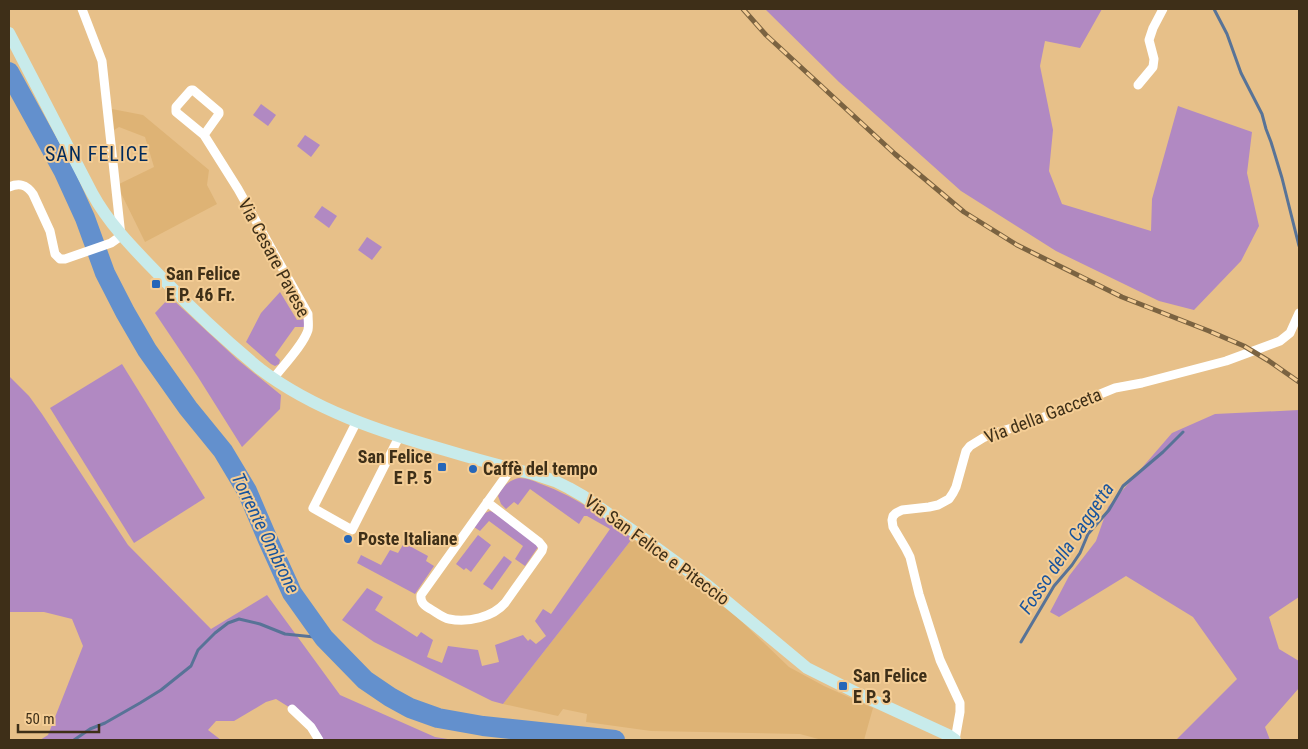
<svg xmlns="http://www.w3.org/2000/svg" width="1308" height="749" font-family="'Roboto Condensed',sans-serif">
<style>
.built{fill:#deb375}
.green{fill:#b189c2}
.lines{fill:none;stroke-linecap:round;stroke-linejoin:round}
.stream{stroke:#587397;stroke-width:3}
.river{stroke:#6390cd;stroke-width:20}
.street{stroke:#fff;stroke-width:9}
.secondary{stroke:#c8ebeb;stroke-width:12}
.rail-casing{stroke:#7b6341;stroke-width:5}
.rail{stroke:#f4cd95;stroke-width:3;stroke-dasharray:9;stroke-linecap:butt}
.poi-dot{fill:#2666b8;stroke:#f4cd95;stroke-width:2}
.labels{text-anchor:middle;stroke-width:4;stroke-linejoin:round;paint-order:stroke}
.street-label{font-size:18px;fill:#3e2f18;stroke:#f4cd95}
.poi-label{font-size:18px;font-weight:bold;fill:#3e2f18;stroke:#f4cd95;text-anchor:start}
.water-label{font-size:19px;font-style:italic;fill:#18549e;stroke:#f4cd95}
.quarter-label{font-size:20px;letter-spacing:1px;fill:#002a5c;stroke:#f4cd95}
</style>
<rect width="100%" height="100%" fill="#e7c089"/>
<g class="built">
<path d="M 112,109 L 143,115 L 209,170 L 207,185 L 217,204 L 145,242 L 117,185 L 154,167 L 145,137 L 119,127 L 114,130 Z"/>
<path d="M 632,539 L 737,617 L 789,667 L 824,686 L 873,708 L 864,740 L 822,740 L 800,734 L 651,731 L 586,722 L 587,714 L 563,709 L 558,716 L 503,704 Z"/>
</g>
<g class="green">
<path d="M 765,9 L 1102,9 L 1080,48 L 1045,41 L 1040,66 L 1053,130 L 1049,171 L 1062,204 L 1151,231 L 1152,199 L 1178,106 L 1252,132 L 1247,173 L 1259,226 L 1241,261 L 1194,310 L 1159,301 L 1056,251 L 961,191 L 839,82 Z"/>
<path d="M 261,104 L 276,115 L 268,126 L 253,115 Z"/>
<path d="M 305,135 L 320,145 L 311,157 L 297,146 Z"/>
<path d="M 322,206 L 337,216 L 329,228 L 314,217 Z"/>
<path d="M 367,237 L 382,247 L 372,260 L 358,250 Z"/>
<path d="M 280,292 L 297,320 L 305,319 L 305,327 L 295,327 L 275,355 L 280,360 L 279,364 L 275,366 L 271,364 L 246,342 L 261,313 Z"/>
<path d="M 170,297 L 238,360 L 281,395 L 280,409 L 242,447 L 198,377 L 155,313 Z"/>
<path d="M 122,364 L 205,498 L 134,543 L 50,408 Z"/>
<path d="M 9,376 L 29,396 L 42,414 L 128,545 L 211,629 L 267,595 L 340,695 L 435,737 L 454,740 L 319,740 L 292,709 L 276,699 L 266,702 L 234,721 L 216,721 L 208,730 L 221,740 L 40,740 L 48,735 L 83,646 L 72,619 L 44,612 L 9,612 Z"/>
<path d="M 1299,410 L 1299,597 L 1269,617 L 1279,649 L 1299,661 L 1299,688 L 1265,727 L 1270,740 L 1176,740 L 1237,679 L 1193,617 L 1126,576 L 1059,617 L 1050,612 L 1069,576 L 1096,541 L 1108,507 L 1172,433 L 1215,414 Z"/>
<path d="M 519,478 C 527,478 534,481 541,484 C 576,497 603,516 632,538 L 632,539 L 503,704 L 492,701 L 374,642 L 342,620 L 367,588 L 383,597 L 375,610 L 417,637 L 421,632 L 433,640 L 427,657 L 442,663 L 448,646 L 478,650 L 482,666 L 499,662 L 495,645 L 523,635 L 528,641 L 530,639 L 536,644 L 546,636 L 535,621 L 543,609 L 551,614 L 610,529 L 587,516 L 584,516 L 579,524 L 530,489 L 518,505 L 514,502 L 506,509 L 501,504 L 498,496 C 502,487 509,480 519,478 Z"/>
<path d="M 490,511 L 493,512 L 537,544 L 538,547 L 525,566 L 515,559 L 523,546 L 489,521 L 480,531 L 474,527 L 485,513 Z"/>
<path d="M 478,535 L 491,545 L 471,572 L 466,568 L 464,570 L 456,564 Z"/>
<path d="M 404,543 L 428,556 L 426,561 L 434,566 L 415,594 L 357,563 L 361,555 L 381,565 L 390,550 L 398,553 Z"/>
<path d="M 504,556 L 512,562 L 492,590 L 483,584 Z"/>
</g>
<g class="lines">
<g class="stream">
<path d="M 1214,9 L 1227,34 L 1241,73 L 1262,114 L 1266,129 L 1271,142 L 1282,178 L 1299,246"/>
<path d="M 1021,642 L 1054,586 L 1072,565 L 1080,553 L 1088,534 L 1109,510 L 1123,486 L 1163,452 L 1183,432"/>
<path d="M 74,740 L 90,729 L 105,723 L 140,703 L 161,690 L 191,666 L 198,650 L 215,633 L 228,623 L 239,619 L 260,624 L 285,634 L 324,638"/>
<path d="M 528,740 L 530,731"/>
</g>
<path class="river" d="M 9,72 L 64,172 L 85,218 L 105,273 L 125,312 L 147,350 L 188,408 L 223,451 L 247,491 L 268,540 L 288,584 L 292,593 L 324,638 L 365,680 L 390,697 L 410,708 L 438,718 L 483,726 L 615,740"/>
<g class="street">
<path d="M 1138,85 L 1153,67 L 1154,59 L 1149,40 L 1153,28 L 1163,9"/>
<path d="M 204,135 L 219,114 L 219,112 L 193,90 L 191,90 L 176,107 L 176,112 L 204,135 L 238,189 L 308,314 C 308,320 309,325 308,330 C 304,344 282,367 273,379"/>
<path d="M 9,187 C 19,183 26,184 33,194 L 50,231 L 55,254 L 60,259 L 65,259 L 111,243 L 121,236 L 102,61 L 82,9"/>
<path d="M 357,421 L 313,508 L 352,530 L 399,437"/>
<path d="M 487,502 L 539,542 L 543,547 L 542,551 L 505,603 C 493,617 468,623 449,619 C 443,618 437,613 432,610 C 425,606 420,603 421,595 L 511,469"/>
<path d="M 292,709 L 311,727 L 319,740"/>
<path d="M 955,740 L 960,712 L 960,703 L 940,660 L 919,594 L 910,557 L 906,549 L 893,527 L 892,520 L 893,516 L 896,513 L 902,510 L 929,507 L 938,505 L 949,499 L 953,493 L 956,487 L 966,451 L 970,446 L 983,438 L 992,434 L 1032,422 L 1115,388 L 1142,383 L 1226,361 L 1280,341 L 1290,333 L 1299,313"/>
</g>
<path class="secondary" d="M 9,33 L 92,193 C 110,226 136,251 162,278 C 193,310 226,341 260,369 C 314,410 381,432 445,450 C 475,459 504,467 534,474 L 555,481 L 569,488 L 583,496 L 639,535 L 706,584 L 807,668 L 859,694 L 948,735 L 955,740"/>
<g class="rail-casing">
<path id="rail" d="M 743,9 L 766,35 L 895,154 L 964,212 L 1017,245 L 1122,297 L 1209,331 L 1244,346 L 1269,361 L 1299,382"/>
</g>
<use href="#rail" class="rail"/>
</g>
<g class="poi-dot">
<rect x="151" y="279" width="10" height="10" rx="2.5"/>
<rect x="437" y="462" width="10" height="10" rx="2.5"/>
<circle cx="473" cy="469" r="5"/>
<circle cx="348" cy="539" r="5"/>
<rect x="838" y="681" width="10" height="10" rx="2.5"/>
</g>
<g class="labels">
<g class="street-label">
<text transform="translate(274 258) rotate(62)" y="6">Via Cesare Pavese</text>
<text transform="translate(1043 416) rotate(-21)" y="6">Via della Gacceta</text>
<text transform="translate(657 550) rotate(36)" y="6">Via San Felice e Piteccio</text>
</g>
<g class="poi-label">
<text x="166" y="280">San Felice<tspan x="166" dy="21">E P. 46 Fr.</tspan></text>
<text x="432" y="463" text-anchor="end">San Felice<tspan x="432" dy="21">E P. 5</tspan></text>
<text x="483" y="475">Caffè del tempo</text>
<text x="358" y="545">Poste Italiane</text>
<text x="853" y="682">San Felice<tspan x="853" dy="21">E P. 3</tspan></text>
</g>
<g class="water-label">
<text transform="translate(266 533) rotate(64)" y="7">Torrente Ombrone</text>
<text transform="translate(1066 548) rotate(-56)" y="7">Fosso della Caggetta</text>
</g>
<g class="quarter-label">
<text x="97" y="161">SAN FELICE</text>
</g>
</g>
<rect width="1308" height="749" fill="none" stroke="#3e2f18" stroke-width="20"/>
<path d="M18 724v8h81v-8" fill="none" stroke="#3e2f18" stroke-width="2.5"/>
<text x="25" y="724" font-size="15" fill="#3e2f18" stroke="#f4cd95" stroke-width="4" paint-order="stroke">50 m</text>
</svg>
